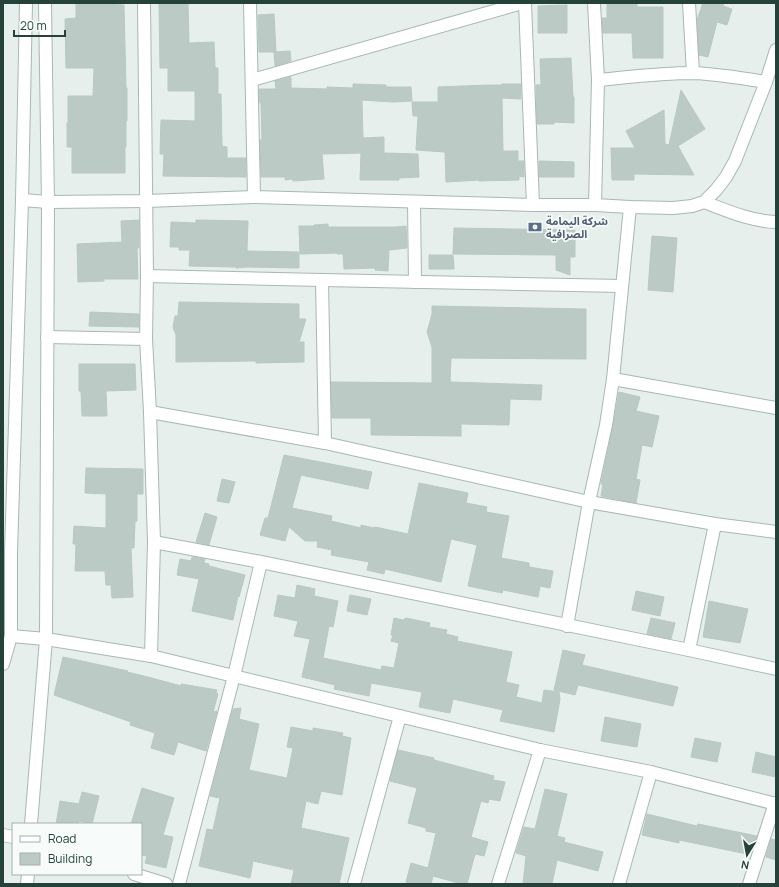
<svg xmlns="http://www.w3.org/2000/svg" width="779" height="887" font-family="Manrope,'Noto Sans Arabic',sans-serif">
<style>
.building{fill:#bbcac4;stroke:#b8c9c2}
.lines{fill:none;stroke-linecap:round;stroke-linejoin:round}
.street-casing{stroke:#a8b8b2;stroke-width:14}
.street{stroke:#fff;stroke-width:12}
.labels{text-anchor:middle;stroke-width:3.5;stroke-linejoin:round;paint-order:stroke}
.service-label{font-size:11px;font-weight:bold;fill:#4e5e75;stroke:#f7fbf9;text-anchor:start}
</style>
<rect width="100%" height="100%" fill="#e6efeb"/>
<g class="building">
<path d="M 76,3 L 124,5 L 126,88 L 127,88 L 127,121 L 126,121 L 126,147 L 125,147 L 125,173 L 72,173 L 72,147 L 67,147 L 67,123 L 68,123 L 68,96 L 93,96 L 94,68 L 66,68 L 65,19 L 76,18 Z"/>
<path d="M 159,3 L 188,3 L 189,43 L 214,42 L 215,68 L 218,68 L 218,94 L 221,94 L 222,146 L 227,147 L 227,158 L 246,158 L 246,177 L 163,176 L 164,154 L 160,154 L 161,120 L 195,121 L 195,91 L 168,91 L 168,68 L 160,68 Z"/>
<path d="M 607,3 L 637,3 L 637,7 L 663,7 L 663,58 L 633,58 L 632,33 L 603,33 L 602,18 L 607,18 Z"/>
<path d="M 703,3 L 724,3 L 723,6 L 732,9 L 727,25 L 717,22 L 708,57 L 699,55 L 697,20 Z"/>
<path d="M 567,5 L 567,33 L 538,33 L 538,6 Z"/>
<path d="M 274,14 L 276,52 L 259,52 L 258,15 Z"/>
<path d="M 290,51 L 291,61 L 275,66 L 274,52 Z"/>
<path d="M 571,58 L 573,97 L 574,97 L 574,123 L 554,122 L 554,124 L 537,124 L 536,85 L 541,85 L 540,59 Z"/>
<path d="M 291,77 L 291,88 L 327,89 L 327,87 L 353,88 L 353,84 L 386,85 L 386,87 L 411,87 L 412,101 L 393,102 L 362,100 L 363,138 L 384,137 L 384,153 L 418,154 L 419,177 L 399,178 L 399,180 L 360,180 L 361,153 L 322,154 L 324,179 L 293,181 L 292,179 L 285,180 L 285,177 L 261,177 L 260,140 L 262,140 L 261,103 L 260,103 L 259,89 L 276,89 L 275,81 Z"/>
<path d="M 502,84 L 521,84 L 521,99 L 502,98 L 503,151 L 518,151 L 518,161 L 524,161 L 524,177 L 519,176 L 519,180 L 479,181 L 479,180 L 446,182 L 445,152 L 416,150 L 418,116 L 413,116 L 412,102 L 438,102 L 438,87 L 489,85 L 502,85 Z"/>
<path d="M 681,90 L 705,129 L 678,146 L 694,175 L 634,174 L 634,180 L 612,180 L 611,148 L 635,148 L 626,131 L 664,110 L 665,144 L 669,145 Z"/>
<path d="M 539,161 L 574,162 L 574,177 L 539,177 Z"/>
<path d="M 139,220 L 139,248 L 137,248 L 138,279 L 104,279 L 104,281 L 78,282 L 77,244 L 122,242 L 121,221 Z"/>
<path d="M 196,220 L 248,221 L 247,251 L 299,252 L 299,268 L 247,267 L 236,268 L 236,267 L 189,266 L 190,250 L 179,250 L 179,247 L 170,247 L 171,222 L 196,223 Z"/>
<path d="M 328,224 L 328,227 L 396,227 L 406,226 L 407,248 L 389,250 L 388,271 L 375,270 L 375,268 L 344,269 L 343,254 L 337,254 L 337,253 L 300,254 L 299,226 L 314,226 L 314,225 Z"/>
<path d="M 454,228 L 575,230 L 575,257 L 570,257 L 570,275 L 556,270 L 556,255 L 453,254 Z"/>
<path d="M 652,236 L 677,238 L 673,292 L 648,290 Z"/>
<path d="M 429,255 L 453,255 L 454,269 L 429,269 Z"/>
<path d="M 179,302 L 299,304 L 299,319 L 306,319 L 299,342 L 304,342 L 304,362 L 256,363 L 256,361 L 176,362 L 176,335 L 173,327 L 175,316 L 178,316 Z"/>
<path d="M 432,306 L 586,309 L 586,359 L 451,358 L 450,382 L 542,385 L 541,400 L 510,399 L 509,425 L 461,424 L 461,436 L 371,435 L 371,418 L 332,418 L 331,382 L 432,383 L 432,347 L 427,332 L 432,314 Z"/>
<path d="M 90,312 L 139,314 L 139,327 L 89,326 Z"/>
<path d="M 79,364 L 135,364 L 136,390 L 106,391 L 107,416 L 82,416 L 81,391 L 79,391 Z"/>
<path d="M 619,392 L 640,397 L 636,411 L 659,416 L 652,447 L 642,445 L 636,479 L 640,480 L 636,503 L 601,496 L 603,484 L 601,484 L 613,426 Z"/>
<path d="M 284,455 L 372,472 L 368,489 L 301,475 L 292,508 L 332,516 L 331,521 L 361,528 L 361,525 L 374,528 L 375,527 L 408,534 L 419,483 L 468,493 L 466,503 L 487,507 L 486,512 L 509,516 L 501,558 L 529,563 L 529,567 L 553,571 L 550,588 L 540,586 L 538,597 L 503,590 L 502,593 L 468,586 L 477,545 L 451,539 L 441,582 L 385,569 L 384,574 L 367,570 L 369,562 L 331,555 L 332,550 L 317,547 L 318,541 L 305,541 L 289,527 L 285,541 L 260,535 L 265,518 L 268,518 Z"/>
<path d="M 86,468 L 143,469 L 143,494 L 137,494 L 137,521 L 135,521 L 134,548 L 131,548 L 133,597 L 112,598 L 111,585 L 106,585 L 105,571 L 75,571 L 76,544 L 73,544 L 74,526 L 106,528 L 106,494 L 85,493 Z"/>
<path d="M 222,479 L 235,482 L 229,503 L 217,501 Z"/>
<path d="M 205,513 L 217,517 L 209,545 L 196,542 Z"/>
<path d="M 192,557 L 205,559 L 204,563 L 209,564 L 209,566 L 245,575 L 239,597 L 238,596 L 233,620 L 192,611 L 199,579 L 177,575 L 180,559 L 191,561 Z"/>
<path d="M 297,585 L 315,589 L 314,596 L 338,601 L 333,627 L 329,626 L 323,658 L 381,670 L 382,666 L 394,668 L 399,643 L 391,641 L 393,635 L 391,635 L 394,618 L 403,620 L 406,618 L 430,623 L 429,627 L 447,630 L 446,634 L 458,637 L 457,641 L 512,652 L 506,682 L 519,685 L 516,697 L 542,703 L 544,690 L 559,692 L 560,699 L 554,732 L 500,721 L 503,710 L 453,699 L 450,713 L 419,707 L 422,692 L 371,683 L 369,696 L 334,689 L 335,685 L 302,677 L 310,639 L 294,636 L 298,621 L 274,616 L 278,595 L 295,598 Z"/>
<path d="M 636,591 L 664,597 L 660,616 L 632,610 Z"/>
<path d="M 350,595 L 371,599 L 367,615 L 347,611 Z"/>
<path d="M 709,601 L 748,609 L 740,643 L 703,637 Z"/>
<path d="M 651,618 L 675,623 L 671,639 L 647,634 Z"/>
<path d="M 563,650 L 585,655 L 582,665 L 678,687 L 673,706 L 578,685 L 575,695 L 554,690 Z"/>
<path d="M 63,657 L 128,671 L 127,672 L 148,677 L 181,686 L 181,684 L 217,690 L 216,693 L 218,694 L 213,712 L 217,711 L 206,751 L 178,742 L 174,755 L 151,748 L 155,733 L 130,725 L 131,722 L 54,695 Z"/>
<path d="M 241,708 L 239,719 L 259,724 L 249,770 L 287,778 L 293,748 L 287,747 L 291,727 L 313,731 L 313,728 L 343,733 L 342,736 L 351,738 L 342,795 L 321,791 L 318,804 L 306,801 L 301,828 L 349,838 L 339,884 L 291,884 L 294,870 L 253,861 L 250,878 L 199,866 L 207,829 L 213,830 L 220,798 L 210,796 L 233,709 Z"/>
<path d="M 605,717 L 641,724 L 637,747 L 601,741 Z"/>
<path d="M 695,738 L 721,743 L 717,762 L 691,757 Z"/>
<path d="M 398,750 L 434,758 L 434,760 L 494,776 L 493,780 L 505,782 L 500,801 L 489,799 L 488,803 L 481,801 L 471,837 L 488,842 L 484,856 L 475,854 L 467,884 L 462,884 L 433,876 L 431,884 L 413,884 L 406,882 L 411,863 L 428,868 L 436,833 L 426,831 L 426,828 L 408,823 L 417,788 L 390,781 Z"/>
<path d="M 756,752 L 776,757 L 776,777 L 752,772 Z"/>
<path d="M 142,788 L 174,798 L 163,835 L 173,837 L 166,868 L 145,863 L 147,856 L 141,855 L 141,824 L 131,824 Z"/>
<path d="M 545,789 L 567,794 L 557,836 L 565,838 L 564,842 L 603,852 L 598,871 L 557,860 L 552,884 L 523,884 L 526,856 L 516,853 L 524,827 L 535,829 Z"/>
<path d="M 82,792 L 99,796 L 92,824 L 79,821 L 78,824 L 56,824 L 60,801 L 79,804 Z"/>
<path d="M 647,814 L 697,826 L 698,824 L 757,836 L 751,853 L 747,852 L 747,854 L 679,840 L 679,843 L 642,835 Z"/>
<path d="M 771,839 L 776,840 L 776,860 L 766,857 Z"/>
</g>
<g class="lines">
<g class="street-casing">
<g id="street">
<path d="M 144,3 L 147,276 L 146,339 L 150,412 L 154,542 L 151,656"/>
<path d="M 250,3 L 254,197"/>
<path d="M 525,3 L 533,205"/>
<path d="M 594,3 L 598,80 L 595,205"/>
<path d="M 689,3 L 693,73"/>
<path d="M 252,80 L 522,3"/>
<path d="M 598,80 C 630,77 661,73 693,73 C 718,74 742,78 766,82"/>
<path d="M 22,200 L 48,202 L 146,201 L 254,197 L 533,205 L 595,205 L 630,207 L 673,208 L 692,206 L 704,202 L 716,190 L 726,177 L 735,161 L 766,82 L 776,50"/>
<path d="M 414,202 L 415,282"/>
<path d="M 704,202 C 728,211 750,221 776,222"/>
<path d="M 147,276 L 322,280 L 622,286"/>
<path d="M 322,280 L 325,443"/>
<path d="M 47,337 L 146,339"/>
<path d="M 613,379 L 776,408"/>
<path d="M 150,412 L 325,443 L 589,502 L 715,524 L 776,532"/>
<path d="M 154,542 L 261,562 L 689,650 L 776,669"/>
<path d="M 567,626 L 589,502 L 606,425 L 613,379 L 630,207"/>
<path d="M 11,636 L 46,639 L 151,656 L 540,750 L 651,772 L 776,804"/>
<path d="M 689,650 L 715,524"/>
<path d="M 3,664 L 11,636 L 11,552 L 22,200 L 26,3"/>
<path d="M 31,824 L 46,639 L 48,202 L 45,3"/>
<path d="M 3,835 L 13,837"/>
<path d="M 134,874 L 166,884"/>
<path d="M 27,884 L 28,874"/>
<path d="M 179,884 L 234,676 L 261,562"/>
<path d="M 354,884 L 400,716"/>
<path d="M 498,884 L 540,750"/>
<path d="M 619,884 L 651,772"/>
<path d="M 749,884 L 775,803"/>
</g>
</g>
<use href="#street" class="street"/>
</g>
<defs>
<g id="bank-bare" transform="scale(1.08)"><path d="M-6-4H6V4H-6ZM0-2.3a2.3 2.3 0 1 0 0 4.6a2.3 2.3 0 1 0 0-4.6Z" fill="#5c6f8a" stroke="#f7fbf9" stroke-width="2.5" paint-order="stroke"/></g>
</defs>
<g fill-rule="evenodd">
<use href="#bank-bare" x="535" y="227"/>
</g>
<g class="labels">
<g class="service-label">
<text x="546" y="225">شركة اليمامة<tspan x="546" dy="13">الصرافية</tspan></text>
</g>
</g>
<rect width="779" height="887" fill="none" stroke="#24423a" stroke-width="8"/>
<rect x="12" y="823" width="130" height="52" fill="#f7fbf9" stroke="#a3b1ad"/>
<rect x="20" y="836" width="20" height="6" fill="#ffffff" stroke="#a3b1ad"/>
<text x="48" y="843" font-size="12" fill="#24423a">Road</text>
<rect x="20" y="853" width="20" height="12" fill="#bbcac4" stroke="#a3b1ad"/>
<text x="48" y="863" font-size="12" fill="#24423a">Building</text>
<g transform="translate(747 855) rotate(191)" stroke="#f7fbf9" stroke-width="3" paint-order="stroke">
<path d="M0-3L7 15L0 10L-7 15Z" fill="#24423a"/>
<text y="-6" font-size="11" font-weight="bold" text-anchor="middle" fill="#24423a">N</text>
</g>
<path d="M14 30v6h51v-6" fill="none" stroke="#24423a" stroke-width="2"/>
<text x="20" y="30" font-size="12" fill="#24423a" stroke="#f7fbf9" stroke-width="3" paint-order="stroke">20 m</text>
</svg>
